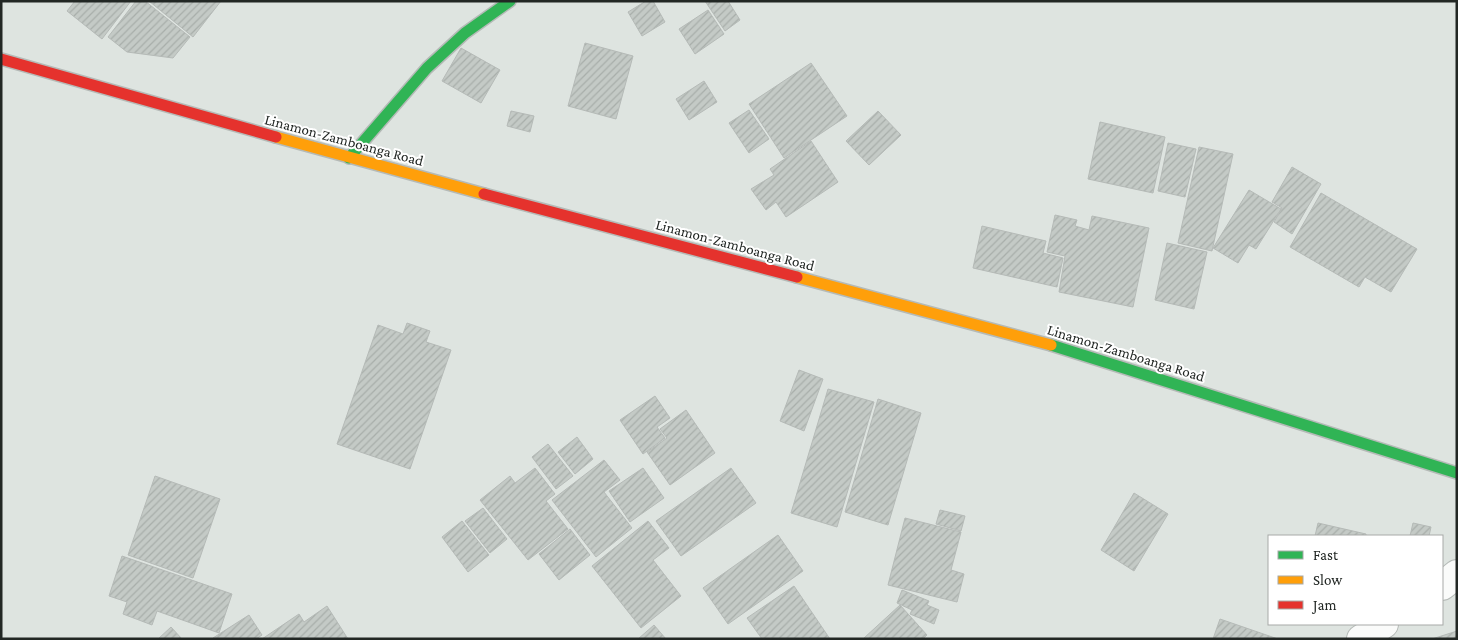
<svg xmlns="http://www.w3.org/2000/svg" width="1458" height="640" font-family="'Crimson Pro',serif">
<style>
.building{fill:url(#building-hatch);stroke:#b5bab7}
.lines{fill:none;stroke-linecap:round;stroke-linejoin:round}
.street-casing{stroke:#b5bab7;stroke-width:30}
.fast-casing{stroke:#b5bab7;stroke-width:14}
.slow-casing{stroke:#b5bab7;stroke-width:14}
.jam-casing{stroke:#b5bab7;stroke-width:14}
.street{stroke:#fafbfa;stroke-width:28}
.fast{stroke:#30b455;stroke-width:11}
.slow{stroke:#ff9f0a;stroke-width:11}
.jam{stroke:#e5322d;stroke-width:11}
.labels{text-anchor:middle;stroke-width:4;stroke-linejoin:round;paint-order:stroke}
.street-label{font-size:15px;fill:#222724;stroke:#fff}
</style>
<defs>
<pattern id="building-hatch" width="6" height="6" patternUnits="userSpaceOnUse" patternTransform="scale(1.25)"><rect width="6" height="6" fill="#c4cac6"/><path d="M-1 1l2-2M0 6l6-6M5 7l2-2" fill="none" stroke="#a8aeaa"/></pattern>
</defs>
<rect width="100%" height="100%" fill="#dee4e0"/>
<g class="building">
<path d="M 75,1 L 131,1 L 102,39 L 67,11 Z"/>
<path d="M 136,1 L 145,1 L 190,37 L 173,58 L 127,52 L 108,37 Z"/>
<path d="M 149,1 L 221,1 L 193,37 Z"/>
<path d="M 646,1 L 653,1 L 665,22 L 642,36 L 628,12 Z"/>
<path d="M 705,1 L 728,1 L 740,20 L 725,31 Z"/>
<path d="M 708,10 L 724,34 L 695,54 L 679,29 Z"/>
<path d="M 585,43 L 633,56 L 616,119 L 568,106 Z"/>
<path d="M 461,48 L 500,70 L 481,103 L 442,81 Z"/>
<path d="M 811,63 L 847,116 L 784,158 L 749,104 Z"/>
<path d="M 704,81 L 717,102 L 689,120 L 676,99 Z"/>
<path d="M 749,110 L 769,139 L 749,153 L 729,123 Z"/>
<path d="M 511,111 L 534,116 L 530,132 L 507,126 Z"/>
<path d="M 878,111 L 901,135 L 869,165 L 846,141 Z"/>
<path d="M 1100,122 L 1165,137 L 1153,193 L 1088,179 Z"/>
<path d="M 811,141 L 838,182 L 786,217 L 776,202 L 766,210 L 751,189 L 774,175 L 770,169 Z"/>
<path d="M 1168,143 L 1196,149 L 1185,197 L 1158,191 Z"/>
<path d="M 1199,147 L 1233,154 L 1212,251 L 1178,243 Z"/>
<path d="M 1292,167 L 1321,184 L 1292,234 L 1274,222 L 1282,208 L 1272,202 Z"/>
<path d="M 1249,190 L 1281,209 L 1256,249 L 1249,245 L 1238,263 L 1213,248 Z"/>
<path d="M 1321,193 L 1417,249 L 1391,292 L 1365,277 L 1359,287 L 1290,247 Z"/>
<path d="M 1055,215 L 1077,220 L 1075,226 L 1089,230 L 1092,216 L 1149,228 L 1133,307 L 1059,292 L 1065,256 L 1047,252 Z"/>
<path d="M 982,226 L 1046,241 L 1043,253 L 1063,258 L 1057,287 L 973,268 Z"/>
<path d="M 1167,243 L 1207,252 L 1194,309 L 1155,300 Z"/>
<path d="M 407,323 L 430,331 L 426,342 L 451,350 L 410,469 L 337,444 L 378,325 L 403,334 Z"/>
<path d="M 799,370 L 823,379 L 804,431 L 780,421 Z"/>
<path d="M 828,389 L 874,402 L 837,527 L 791,513 Z"/>
<path d="M 655,396 L 670,418 L 657,427 L 665,438 L 643,454 L 620,420 Z"/>
<path d="M 878,399 L 921,413 L 888,525 L 845,512 Z"/>
<path d="M 686,410 L 715,453 L 670,485 L 647,452 L 667,438 L 660,429 Z"/>
<path d="M 577,437 L 593,459 L 575,474 L 558,452 Z"/>
<path d="M 548,444 L 573,476 L 556,489 L 532,457 Z"/>
<path d="M 604,460 L 620,480 L 604,492 L 632,528 L 596,557 L 552,500 Z"/>
<path d="M 535,468 L 555,494 L 546,501 L 568,529 L 528,560 L 480,500 L 510,476 L 515,483 Z"/>
<path d="M 643,468 L 664,498 L 630,522 L 609,491 Z"/>
<path d="M 731,468 L 756,503 L 681,556 L 656,521 Z"/>
<path d="M 155,476 L 220,499 L 193,578 L 128,555 Z"/>
<path d="M 1134,493 L 1168,514 L 1134,571 L 1101,550 Z"/>
<path d="M 483,508 L 507,539 L 490,553 L 465,521 Z"/>
<path d="M 940,510 L 965,516 L 961,531 L 936,524 Z"/>
<path d="M 905,518 L 961,532 L 951,570 L 964,574 L 957,602 L 888,585 Z"/>
<path d="M 462,521 L 489,555 L 468,572 L 442,537 Z"/>
<path d="M 648,521 L 669,548 L 653,560 L 681,596 L 641,628 L 592,566 Z"/>
<path d="M 1318,523 L 1366,534 L 1366,536 L 1315,536 Z"/>
<path d="M 1413,523 L 1431,527 L 1429,536 L 1410,536 Z"/>
<path d="M 570,529 L 590,555 L 559,580 L 539,554 Z"/>
<path d="M 778,535 L 803,571 L 728,624 L 703,588 Z"/>
<path d="M 122,556 L 232,594 L 219,633 L 157,611 L 152,625 L 123,614 L 127,602 L 109,596 Z"/>
<path d="M 794,586 L 830,639 L 762,639 L 747,618 Z"/>
<path d="M 902,590 L 929,601 L 927,605 L 939,610 L 934,624 L 910,614 L 912,610 L 897,603 Z"/>
<path d="M 900,605 L 927,635 L 923,639 L 864,639 L 864,638 Z"/>
<path d="M 327,606 L 348,639 L 262,639 L 299,614 L 304,622 Z"/>
<path d="M 249,615 L 262,635 L 256,639 L 213,638 Z"/>
<path d="M 1220,619 L 1278,639 L 1213,639 Z"/>
<path d="M 654,625 L 666,639 L 638,639 Z"/>
<path d="M 171,627 L 182,639 L 158,639 Z"/>
<path d="M 1457,631 L 1457,639 L 1432,639 Z"/>
</g>
<g class="lines">
<g class="street-casing">
<g id="street">
<path d="M 1442,586 L 1457,574"/>
<path d="M 1361,639 L 1384,624"/>
</g>
</g>
<g class="fast-casing">
<g id="fast">
<path d="M 349,158 L 427,68 L 465,33 L 510,1"/>
<path d="M 1051,345 L 1457,473"/>
</g>
</g>
<g class="slow-casing">
<g id="slow">
<path d="M 276,137 L 484,194"/>
<path d="M 797,277 L 1051,345"/>
</g>
</g>
<g class="jam-casing">
<g id="jam">
<path d="M 1,59 L 276,137"/>
<path d="M 484,194 L 797,277"/>
</g>
</g>
<use href="#street" class="street"/>
<use href="#fast" class="fast"/>
<use href="#slow" class="slow"/>
<use href="#jam" class="jam"/>
</g>
<g class="labels">
<g class="street-label">
<text transform="translate(344 140) rotate(15)" y="5">Linamon-Zamboanga Road</text>
<text transform="translate(735 245) rotate(15)" y="5">Linamon-Zamboanga Road</text>
<text transform="translate(1126 353) rotate(17)" y="5">Linamon-Zamboanga Road</text>
</g>
</g>
<rect width="1458" height="640" fill="none" stroke="#222724" stroke-width="5"/>
<rect x="1268" y="535" width="175" height="90" fill="#ffffff" stroke="#a7a9a7"/>
<rect x="1278" y="551" width="25" height="8" fill="#30b455" stroke="#a7a9a7"/>
<text x="1313" y="560" font-size="15" fill="#222724">Fast</text>
<rect x="1278" y="576" width="25" height="8" fill="#ff9f0a" stroke="#a7a9a7"/>
<text x="1313" y="585" font-size="15" fill="#222724">Slow</text>
<rect x="1278" y="601" width="25" height="8" fill="#e5322d" stroke="#a7a9a7"/>
<text x="1313" y="610" font-size="15" fill="#222724">Jam</text>
</svg>
